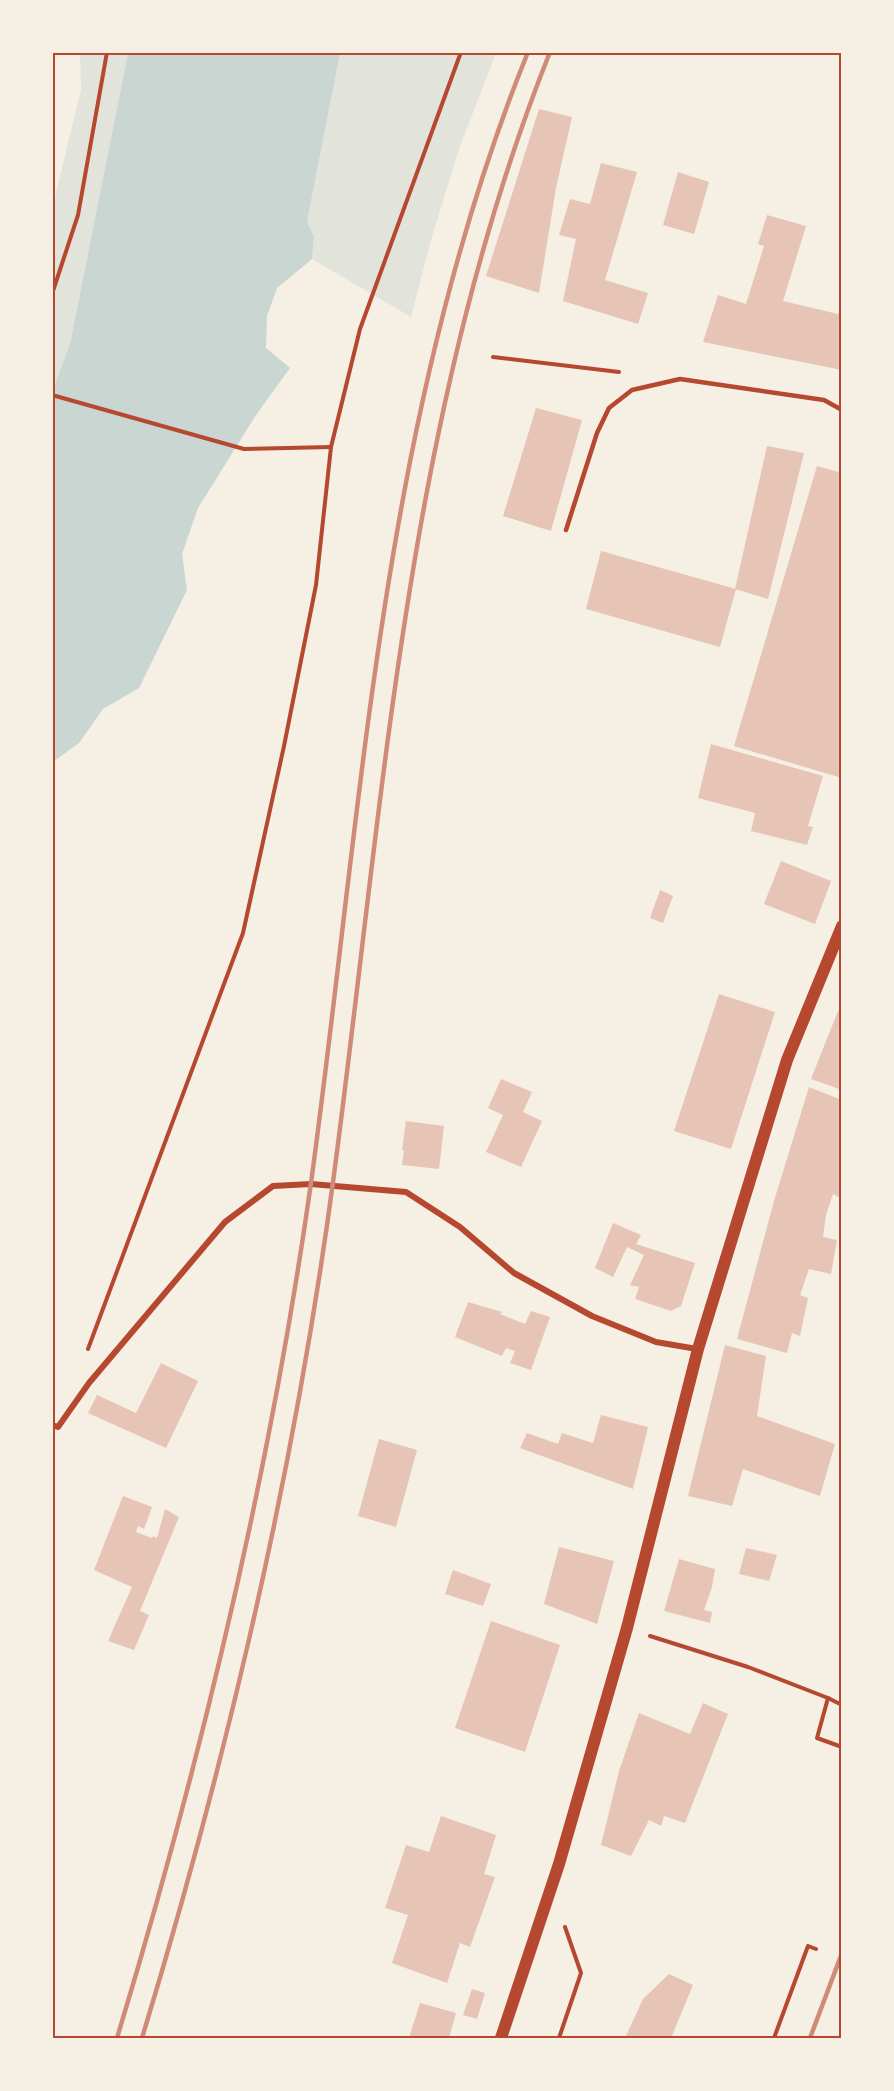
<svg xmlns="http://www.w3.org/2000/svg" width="894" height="2091" font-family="'Zilla Slab',serif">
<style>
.green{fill:#e2e4dc}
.water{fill:#c9d6d2}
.building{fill:#e6c5b7}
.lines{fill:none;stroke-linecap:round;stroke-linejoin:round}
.path{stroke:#b5482f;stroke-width:4}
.service{stroke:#b5482f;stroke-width:4.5}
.minor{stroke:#b5482f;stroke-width:6}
.secondary{stroke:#b5482f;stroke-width:12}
.rail{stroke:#cf8b77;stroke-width:4.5}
.neatline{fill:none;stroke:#b5482f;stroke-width:2}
</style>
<rect width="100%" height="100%" fill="#f6efe4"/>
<g class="green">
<path d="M 80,53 L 128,53 L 70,344 L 53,389 L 53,205 L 81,90 Z"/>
<path d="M 340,53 L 496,53 L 459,149 L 431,240 L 411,317 L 312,259 L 314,236 L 307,222 Z"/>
</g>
<path class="water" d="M 128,53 L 340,53 L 307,222 L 314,236 L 312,259 L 277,288 L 267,316 L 266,348 L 290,368 L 256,415 L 198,508 L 182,554 L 187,590 L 139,688 L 103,709 L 79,743 L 53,762 L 53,389 L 70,344 Z"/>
<g class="building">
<path d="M 539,109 L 572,117 L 556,188 L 539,293 L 486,276 Z"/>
<path d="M 601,163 L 637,172 L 605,280 L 648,293 L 638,324 L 563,301 L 576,239 L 559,235 L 570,199 L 590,204 Z"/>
<path d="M 678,172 L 709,182 L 694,234 L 663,225 Z"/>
<path d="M 767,215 L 806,226 L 783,301 L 838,314 L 842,305 L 842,370 L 703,342 L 718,295 L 746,304 L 764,246 L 758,244 Z"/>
<path d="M 536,408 L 582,420 L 551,531 L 503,516 Z"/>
<path d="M 767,446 L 804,453 L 768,599 L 735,589 Z"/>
<path d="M 817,466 L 842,473 L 842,778 L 734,746 Z"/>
<path d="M 601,551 L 736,589 L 720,647 L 586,609 Z"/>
<path d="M 711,744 L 823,776 L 808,826 L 813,827 L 807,845 L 751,831 L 755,813 L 698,798 Z"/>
<path d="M 781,861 L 831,881 L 815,924 L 764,904 Z"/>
<path d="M 660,890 L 673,896 L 663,923 L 650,918 Z"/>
<path d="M 719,994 L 775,1012 L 731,1149 L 674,1131 Z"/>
<path d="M 838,1011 L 842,1012 L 842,1090 L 811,1079 Z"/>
<path d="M 501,1079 L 532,1092 L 523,1112 L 542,1121 L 521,1167 L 486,1152 L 503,1115 L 488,1108 Z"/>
<path d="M 809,1087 L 842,1100 L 842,1163 L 839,1172 L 842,1173 L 842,1188 L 839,1197 L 833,1194 L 826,1215 L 823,1237 L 837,1240 L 831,1274 L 809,1269 L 800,1295 L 808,1298 L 800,1336 L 792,1333 L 787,1353 L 737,1339 L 774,1201 Z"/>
<path d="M 406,1121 L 444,1126 L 439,1169 L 402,1165 L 404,1151 L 402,1150 Z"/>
<path d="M 613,1223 L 641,1235 L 636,1244 L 695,1263 L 681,1306 L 671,1311 L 635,1299 L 639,1287 L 630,1285 L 644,1255 L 627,1247 L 613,1277 L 595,1268 Z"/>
<path d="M 468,1302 L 502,1312 L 500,1314 L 525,1324 L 531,1311 L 550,1317 L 531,1370 L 510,1363 L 515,1351 L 506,1348 L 502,1356 L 455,1337 Z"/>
<path d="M 725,1345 L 766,1356 L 757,1416 L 835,1444 L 820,1496 L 743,1469 L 732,1506 L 688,1496 Z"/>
<path d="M 161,1363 L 198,1381 L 166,1448 L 88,1413 L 97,1395 L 136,1413 Z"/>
<path d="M 601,1415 L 648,1427 L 633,1489 L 520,1448 L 527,1433 L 558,1444 L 562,1433 L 593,1443 Z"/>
<path d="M 379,1439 L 417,1450 L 396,1527 L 358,1516 Z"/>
<path d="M 123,1496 L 152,1507 L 144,1529 L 138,1526 L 136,1532 L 152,1538 L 153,1536 L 157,1538 L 165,1509 L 179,1517 L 140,1611 L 149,1615 L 134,1650 L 108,1641 L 132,1587 L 94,1570 Z"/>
<path d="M 559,1547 L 614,1561 L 597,1624 L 544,1604 Z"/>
<path d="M 746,1548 L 777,1555 L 769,1581 L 739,1574 Z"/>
<path d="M 679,1559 L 715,1569 L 712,1587 L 704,1610 L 712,1612 L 710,1623 L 664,1611 Z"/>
<path d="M 453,1570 L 491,1584 L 483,1606 L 445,1594 Z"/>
<path d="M 491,1621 L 560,1645 L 525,1752 L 455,1728 Z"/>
<path d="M 703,1703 L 728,1714 L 685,1823 L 664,1816 L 661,1826 L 649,1820 L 631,1856 L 601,1845 L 619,1771 L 639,1713 L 690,1734 Z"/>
<path d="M 441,1816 L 496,1835 L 484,1874 L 495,1877 L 470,1947 L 460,1943 L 447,1983 L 392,1963 L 408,1915 L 385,1908 L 406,1845 L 429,1852 Z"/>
<path d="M 669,1974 L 693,1985 L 671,2038 L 625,2038 L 643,1999 Z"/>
<path d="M 472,1989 L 485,1993 L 477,2019 L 463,2015 Z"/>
<path d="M 420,2003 L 456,2013 L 449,2038 L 409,2038 Z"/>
</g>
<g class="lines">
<g class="path">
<path d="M 52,294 L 78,215 L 107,52"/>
<path d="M 493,357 L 619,372"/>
<path d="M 52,395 L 244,449 L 331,447"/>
<path d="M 88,1349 L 243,933 L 284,746 L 316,585 L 331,447 L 360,329 L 461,52"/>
<path d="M 650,1636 L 748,1667 L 828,1698 L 842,1705"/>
<path d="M 828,1698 L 817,1738 L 842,1747"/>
<path d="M 559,2038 L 581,1973 L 565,1927"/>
<path d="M 774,2038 L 808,1946 L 816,1949"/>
</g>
<path class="service" d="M 566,530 L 597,433 L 609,408 L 632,390 L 680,379 L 824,400 L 842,410"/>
<path class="minor" d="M 52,1425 L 58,1427 L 89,1383 L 225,1222 L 273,1186 L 311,1184 L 406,1192 L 460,1227 L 514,1273 L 592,1316 L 656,1342 L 697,1349"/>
<path class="secondary" d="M 501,2038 L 559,1864 L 627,1628 L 698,1349 L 787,1060 L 842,926"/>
<g class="rail">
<path d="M 117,2038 C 202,1758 270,1473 311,1183 C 363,803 382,411 528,52"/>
<path d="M 142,2038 C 227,1759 294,1473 333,1182 C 384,802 406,412 550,52"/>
<path d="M 810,2038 L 842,1953"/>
</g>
</g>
<rect width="894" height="2091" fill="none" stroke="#f6efe4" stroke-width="108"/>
<rect x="54" y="54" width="786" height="1983" class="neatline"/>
</svg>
